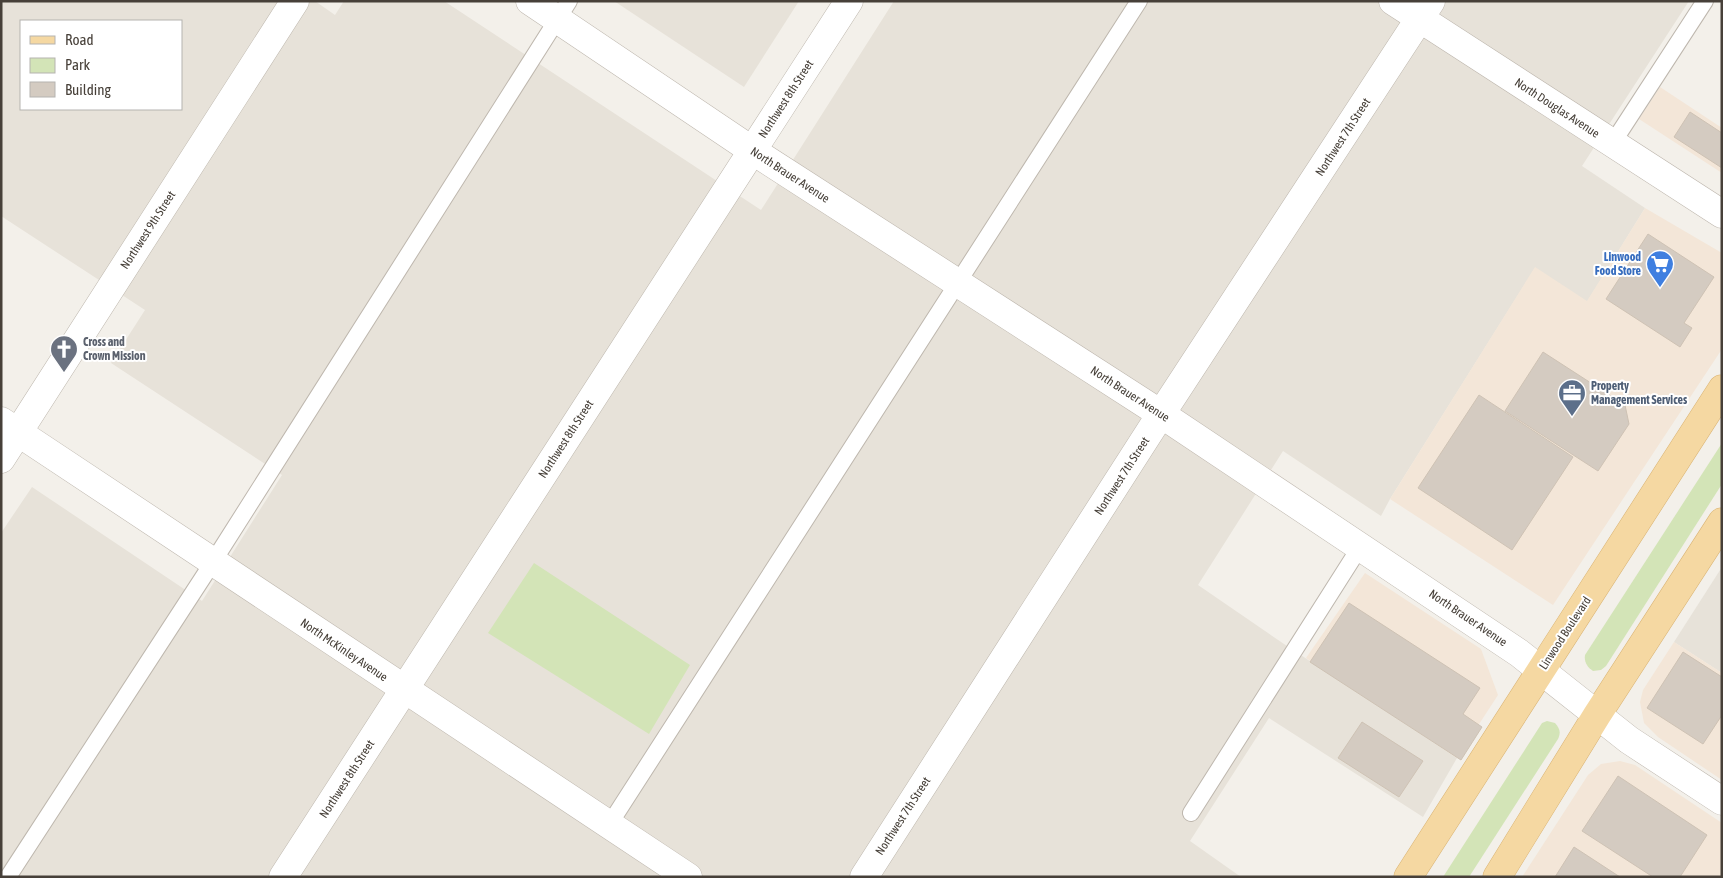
<svg xmlns="http://www.w3.org/2000/svg" width="1723" height="878" font-family="'Asap Condensed',sans-serif">
<style>
.residential{fill:#e7e2d9;fill-rule:evenodd}
.commercial{fill:#f3e6d8}
.green{fill:#d3e4b7}
.building{fill:#d4cbc1;stroke:#cec2b4}
.lines{fill:none;stroke-linecap:round;stroke-linejoin:round}
.lane-casing{stroke:#beb7ae;stroke-width:18}
.street-casing{stroke:#beb7ae;stroke-width:29}
.primary-casing{stroke:#d9b373;stroke-width:29}
.lane{stroke:#fff;stroke-width:16}
.street{stroke:#fff;stroke-width:28}
.primary{stroke:#f5d8a2;stroke-width:28}
.labels{text-anchor:middle;stroke-width:4;stroke-linejoin:round;paint-order:stroke}
.street-label{font-size:12px;fill:#474039;stroke:#fff}
.shop-label{font-size:12px;font-weight:bold;fill:#366cbe;stroke:#fff;text-anchor:end}
.worship-label{font-size:12px;font-weight:bold;fill:#5b616d;stroke:#fff;text-anchor:start}
.service-label{font-size:12px;font-weight:bold;fill:#4e5e75;stroke:#fff;text-anchor:start}
</style>
<rect width="100%" height="100%" fill="#f3f0ea"/>
<g class="residential">
<path d="M 1,1 L 315,1 L 335,15 L 344,1 L 444,1 L 761,210 L 894,1 L 1689,1 L 1582,166 L 1645,208 L 1587,302 L 1535,268 L 1390,499 L 1381,516 L 1283,451 L 1198,585 L 1284,644 L 1457,758 L 1423,817 L 1269,718 L 1190,841 L 1241,877 L 1,877 L 1,533 L 32,487 L 202,601 L 282,475 L 111,363 L 145,310 L 1,216 ZM 21,21 L 181,21 L 181,109 L 21,109 Z"/>
<path d="M 614,1 L 799,1 L 744,87 Z"/>
<path d="M 1722,567 L 1722,673 L 1674,642 Z"/>
</g>
<g class="commercial">
<path d="M 1660,87 L 1722,128 L 1722,173 L 1639,119 Z"/>
<path d="M 1645,208 L 1722,253 L 1722,349 L 1553,605 L 1390,499 L 1535,267 L 1587,301 Z"/>
<path d="M 1365,573 L 1481,649 L 1498,695 L 1457,758 L 1306,658 Z"/>
<path d="M 1674,642 L 1722,673 L 1722,780 L 1658,737 L 1644,723 L 1640,702 L 1643,690 Z"/>
<path d="M 1620,761 L 1635,765 L 1722,823 L 1722,877 L 1522,877 L 1588,775 L 1601,764 Z"/>
</g>
<g class="green">
<path d="M 1722,443 L 1722,484 L 1606,666 L 1601,670 L 1593,671 C 1587,667 1584,662 1585,655 Z"/>
<path d="M 534,563 L 690,665 L 649,734 L 488,633 Z"/>
<path d="M 1547,721 L 1555,723 C 1560,729 1561,732 1558,739 L 1469,877 L 1443,877 L 1542,723 Z"/>
</g>
<g class="building">
<path d="M 1690,112 L 1722,133 L 1722,168 L 1674,137 Z"/>
<path d="M 1648,234 L 1714,277 L 1684,323 L 1692,328 L 1680,347 L 1606,299 Z"/>
<path d="M 1543,352 L 1625,405 L 1629,424 L 1598,471 L 1505,411 Z"/>
<path d="M 1479,395 L 1573,457 L 1512,550 L 1418,488 Z"/>
<path d="M 1349,603 L 1480,688 L 1463,714 L 1482,727 L 1461,760 L 1310,662 Z"/>
<path d="M 1683,652 L 1722,677 L 1722,715 L 1703,744 L 1647,708 Z"/>
<path d="M 1362,722 L 1423,761 L 1399,797 L 1338,758 Z"/>
<path d="M 1618,776 L 1707,835 L 1680,877 L 1653,877 L 1582,831 Z"/>
<path d="M 1574,847 L 1620,877 L 1555,877 Z"/>
</g>
<g class="lines">
<g class="lane-casing">
<g id="lane">
<path d="M 1612,144 L 1705,1"/>
<path d="M 1191,813 L 1360,547"/>
<path d="M 609,825 L 1139,1"/>
<path d="M 8,877 L 213,562 L 569,1"/>
</g>
</g>
<g class="street-casing">
<g id="street">
<path d="M 530,1 L 753,151 L 1161,414 L 1519,653 L 1629,740 L 1722,801"/>
<path d="M 1393,1 L 1722,214"/>
<path d="M 1,421 L 688,877"/>
<path d="M 1,459 L 295,1"/>
<path d="M 283,877 L 849,1"/>
<path d="M 864,877 L 1161,414 L 1431,1"/>
</g>
</g>
<g class="primary-casing">
<g id="primary">
<path d="M 1408,877 L 1722,389"/>
<path d="M 1497,877 L 1597,715 L 1722,522"/>
</g>
</g>
<use href="#lane" class="lane"/>
<use href="#street" class="street"/>
<use href="#primary" class="primary"/>
</g>
<defs>
<g id="supermarket-pin" transform="scale(1.4375)"><path d="M0 17L-7.5 6A9.5 9.5 0 1 1 7.5 6Z" fill="#3f7fe0" stroke="#fff"/><path d="M-6-5.5h2.5l.6 2H6L4.5 2H-2.5L-4.4-4H-6ZM-1.5 3.2a1.3 1.3 0 1 0 .1 0ZM3 3.2a1.3 1.3 0 1 0 .1 0Z" fill="#fff"/></g>
<g id="church-pin" transform="scale(1.4375)"><path d="M0 17L-7.5 6A9.5 9.5 0 1 1 7.5 6Z" fill="#6b7280" stroke="#fff"/><path d="M-1.2-6h2.4v3.5h3.3v2.4h-3.3V6h-2.4V-.1h-3.3v-2.4h3.3Z" fill="#fff"/></g>
<g id="office-pin" transform="scale(1.4375)"><path d="M0 17L-7.5 6A9.5 9.5 0 1 1 7.5 6Z" fill="#5c6f8a" stroke="#fff"/><path d="M-6-3h4V-5.5h4V-3h4V5H-6ZM-1-4.5V-3h2v-1.5ZM-6 0V1H6V0Z" fill="#fff"/></g>
</defs>
<g fill-rule="evenodd">
<use href="#supermarket-pin" x="1660" y="264"/>
<use href="#church-pin" x="64" y="349"/>
<use href="#office-pin" x="1572" y="393"/>
</g>
<g class="labels">
<g class="street-label">
<text transform="translate(786 99) rotate(-57)" y="4">Northwest 8th Street</text>
<text transform="translate(1557 108) rotate(33)" y="4">North Douglas Avenue</text>
<text transform="translate(1343 137) rotate(-57)" y="4">Northwest 7th Street</text>
<text transform="translate(790 175) rotate(33)" y="4">North Brauer Avenue</text>
<text transform="translate(148 230) rotate(-57)" y="4">Northwest 9th Street</text>
<text transform="translate(1130 394) rotate(33)" y="4">North Brauer Avenue</text>
<text transform="translate(566 439) rotate(-57)" y="4">Northwest 8th Street</text>
<text transform="translate(1122 476) rotate(-57)" y="4">Northwest 7th Street</text>
<text transform="translate(1468 618) rotate(34)" y="4">North Brauer Avenue</text>
<text transform="translate(1565 633) rotate(-57)" y="4">Linwood Boulevard</text>
<text transform="translate(344 650) rotate(34)" y="4">North McKinley Avenue</text>
<text transform="translate(347 779) rotate(-57)" y="4">Northwest 8th Street</text>
<text transform="translate(903 816) rotate(-57)" y="4">Northwest 7th Street</text>
</g>
<g class="shop-label">
<text x="1641" y="261">Linwood<tspan x="1641" dy="14">Food Store</tspan></text>
</g>
<g class="worship-label">
<text x="83" y="346">Cross and<tspan x="83" dy="14">Crown Mission</tspan></text>
</g>
<g class="service-label">
<text x="1591" y="390">Property<tspan x="1591" dy="14">Management Services</tspan></text>
</g>
</g>
<rect width="1723" height="878" fill="none" stroke="#474039" stroke-width="5"/>
<rect x="20" y="20" width="162" height="90" fill="#ffffff" stroke="#b5b3b0"/>
<rect x="30" y="36" width="25" height="8" fill="#f5d8a2" stroke="#b5b3b0"/>
<text x="65" y="45" font-size="15" fill="#474039">Road</text>
<rect x="30" y="58" width="25" height="15" fill="#d3e4b7" stroke="#b5b3b0"/>
<text x="65" y="70" font-size="15" fill="#474039">Park</text>
<rect x="30" y="82" width="25" height="15" fill="#d4cbc1" stroke="#b5b3b0"/>
<text x="65" y="95" font-size="15" fill="#474039">Building</text>
</svg>
